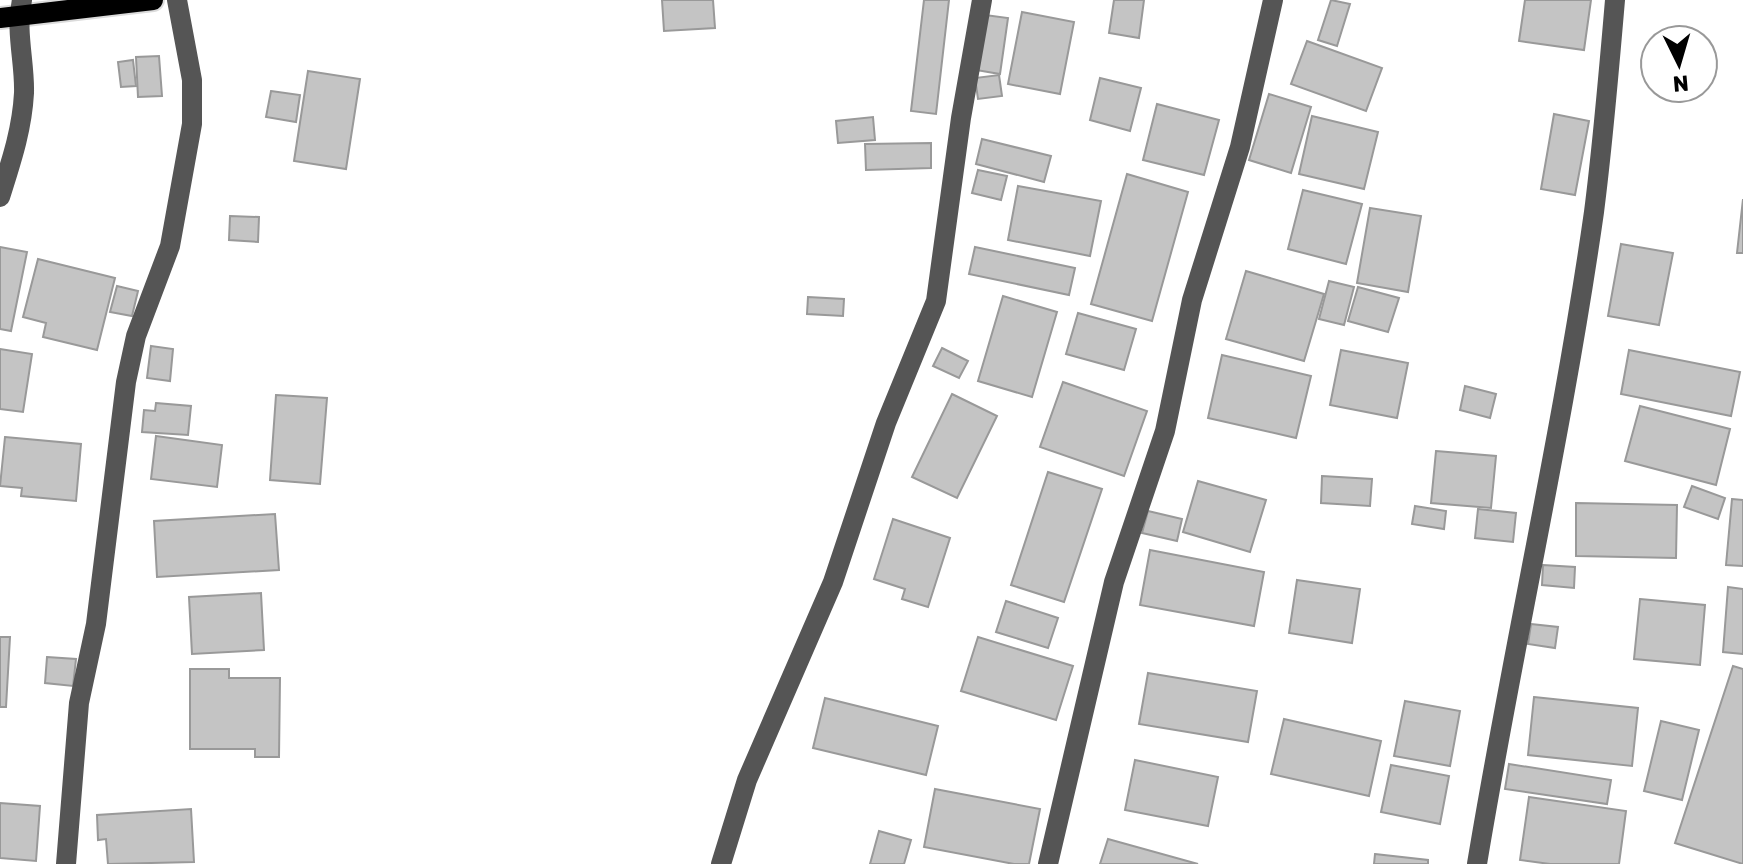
<svg xmlns="http://www.w3.org/2000/svg" width="1743" height="864" font-family="Rubik,sans-serif">
<style>
.building{fill:#c4c4c4;stroke:#999;stroke-width:2}
.lines{fill:none;stroke-linecap:round;stroke-linejoin:round}
.major-casing{stroke:#dbdbdb;stroke-width:24}
.minor{stroke:#555;stroke-width:20}
.major{stroke:#000;stroke-width:20}
</style>
<rect width="100%" height="100%" fill="#fff"/>
<g class="building">
<path d="M 662,0 L 713,0 L 715,28 L 664,31 Z"/>
<path d="M 924,0 L 949,0 L 936,114 L 911,111 Z"/>
<path d="M 1114,0 L 1144,0 L 1139,38 L 1109,33 Z"/>
<path d="M 1331,0 L 1350,4 L 1337,46 L 1318,40 Z"/>
<path d="M 1525,0 L 1591,0 L 1584,50 L 1519,41 Z"/>
<path d="M 1022,12 L 1074,22 L 1060,94 L 1008,84 Z"/>
<path d="M 985,15 L 1008,18 L 1000,74 L 976,70 Z"/>
<path d="M 1307,41 L 1382,68 L 1366,111 L 1291,84 Z"/>
<path d="M 159,56 L 162,96 L 138,97 L 136,57 Z"/>
<path d="M 133,60 L 136,86 L 121,87 L 118,62 Z"/>
<path d="M 308,71 L 360,79 L 346,169 L 294,161 Z"/>
<path d="M 999,75 L 1002,96 L 978,99 L 975,78 Z"/>
<path d="M 1100,78 L 1141,88 L 1130,131 L 1090,120 Z"/>
<path d="M 271,91 L 300,95 L 296,122 L 266,117 Z"/>
<path d="M 1269,94 L 1311,107 L 1291,173 L 1249,160 Z"/>
<path d="M 1157,104 L 1219,120 L 1204,175 L 1143,160 Z"/>
<path d="M 1554,114 L 1589,121 L 1575,195 L 1541,189 Z"/>
<path d="M 1312,116 L 1378,132 L 1364,189 L 1299,174 Z"/>
<path d="M 873,117 L 875,140 L 838,143 L 836,121 Z"/>
<path d="M 982,139 L 1051,156 L 1044,182 L 976,164 Z"/>
<path d="M 931,143 L 931,168 L 866,170 L 865,144 Z"/>
<path d="M 978,170 L 1007,176 L 1001,200 L 972,193 Z"/>
<path d="M 1127,174 L 1188,192 L 1152,321 L 1091,304 Z"/>
<path d="M 1018,186 L 1101,201 L 1090,256 L 1008,240 Z"/>
<path d="M 1303,190 L 1362,204 L 1346,264 L 1288,249 Z"/>
<path d="M 1743,199 L 1743,253 L 1737,253 Z"/>
<path d="M 1370,208 L 1421,216 L 1408,292 L 1357,283 Z"/>
<path d="M 230,216 L 259,217 L 258,242 L 229,240 Z"/>
<path d="M 1621,244 L 1673,253 L 1659,325 L 1608,316 Z"/>
<path d="M 0,247 L 27,252 L 11,331 L 0,329 Z"/>
<path d="M 975,247 L 1075,268 L 1069,295 L 969,274 Z"/>
<path d="M 38,259 L 115,278 L 97,350 L 43,337 L 46,323 L 23,317 Z"/>
<path d="M 1246,271 L 1324,294 L 1304,361 L 1226,339 Z"/>
<path d="M 1329,281 L 1354,287 L 1344,325 L 1319,319 Z"/>
<path d="M 117,286 L 138,291 L 132,316 L 110,312 Z"/>
<path d="M 1358,287 L 1399,298 L 1388,332 L 1348,321 Z"/>
<path d="M 1003,296 L 1057,312 L 1032,397 L 978,381 Z"/>
<path d="M 808,297 L 844,299 L 843,316 L 807,314 Z"/>
<path d="M 1078,313 L 1136,329 L 1124,370 L 1066,354 Z"/>
<path d="M 151,346 L 173,349 L 170,381 L 147,378 Z"/>
<path d="M 942,348 L 968,361 L 959,378 L 933,366 Z"/>
<path d="M 0,349 L 32,354 L 23,412 L 0,409 Z"/>
<path d="M 1341,350 L 1408,363 L 1397,418 L 1330,405 Z"/>
<path d="M 1629,350 L 1740,372 L 1731,416 L 1621,394 Z"/>
<path d="M 1222,355 L 1311,376 L 1296,438 L 1208,418 Z"/>
<path d="M 1063,382 L 1147,411 L 1124,476 L 1040,447 Z"/>
<path d="M 1465,386 L 1496,394 L 1490,418 L 1460,410 Z"/>
<path d="M 952,394 L 997,416 L 957,498 L 912,477 Z"/>
<path d="M 276,395 L 327,398 L 320,484 L 270,480 Z"/>
<path d="M 156,403 L 191,406 L 188,435 L 142,432 L 144,410 L 155,411 Z"/>
<path d="M 1640,406 L 1730,429 L 1716,485 L 1625,461 Z"/>
<path d="M 156,436 L 222,445 L 217,487 L 151,479 Z"/>
<path d="M 5,437 L 81,444 L 76,501 L 21,496 L 22,488 L 0,486 Z"/>
<path d="M 1436,451 L 1496,456 L 1491,508 L 1431,503 Z"/>
<path d="M 1048,472 L 1102,489 L 1064,602 L 1011,585 Z"/>
<path d="M 1322,476 L 1372,479 L 1370,506 L 1321,503 Z"/>
<path d="M 1198,481 L 1266,500 L 1250,552 L 1183,532 Z"/>
<path d="M 1692,486 L 1725,498 L 1718,519 L 1684,507 Z"/>
<path d="M 1732,499 L 1743,500 L 1743,566 L 1726,565 Z"/>
<path d="M 1576,503 L 1677,505 L 1676,558 L 1576,556 Z"/>
<path d="M 1415,506 L 1446,511 L 1444,529 L 1412,524 Z"/>
<path d="M 1478,509 L 1516,513 L 1513,542 L 1475,538 Z"/>
<path d="M 1148,511 L 1182,519 L 1177,541 L 1142,533 Z"/>
<path d="M 275,514 L 279,570 L 157,577 L 154,521 Z"/>
<path d="M 893,519 L 950,538 L 928,607 L 902,599 L 905,589 L 874,579 Z"/>
<path d="M 1150,550 L 1264,572 L 1254,626 L 1140,605 Z"/>
<path d="M 1543,565 L 1575,567 L 1574,588 L 1542,585 Z"/>
<path d="M 1297,580 L 1360,589 L 1352,643 L 1289,633 Z"/>
<path d="M 1728,587 L 1743,589 L 1743,654 L 1723,652 Z"/>
<path d="M 261,593 L 264,650 L 192,654 L 189,597 Z"/>
<path d="M 1640,599 L 1705,605 L 1700,665 L 1634,659 Z"/>
<path d="M 1006,601 L 1058,618 L 1048,648 L 996,632 Z"/>
<path d="M 1531,624 L 1558,627 L 1555,648 L 1528,644 Z"/>
<path d="M 0,637 L 10,637 L 6,707 L 0,707 Z"/>
<path d="M 978,637 L 1073,666 L 1056,720 L 961,691 Z"/>
<path d="M 47,657 L 76,659 L 73,686 L 45,683 Z"/>
<path d="M 1733,666 L 1743,669 L 1743,864 L 1675,843 Z"/>
<path d="M 190,669 L 229,669 L 229,678 L 280,678 L 279,757 L 255,757 L 255,749 L 190,749 Z"/>
<path d="M 1148,673 L 1257,691 L 1248,742 L 1139,724 Z"/>
<path d="M 1534,697 L 1638,708 L 1632,766 L 1528,755 Z"/>
<path d="M 825,698 L 938,726 L 926,775 L 813,748 Z"/>
<path d="M 1405,701 L 1460,711 L 1450,766 L 1394,756 Z"/>
<path d="M 1284,719 L 1381,741 L 1369,796 L 1271,774 Z"/>
<path d="M 1661,721 L 1699,730 L 1682,800 L 1644,791 Z"/>
<path d="M 1135,760 L 1218,777 L 1208,826 L 1125,810 Z"/>
<path d="M 1509,764 L 1611,780 L 1607,804 L 1505,789 Z"/>
<path d="M 1391,765 L 1449,776 L 1440,824 L 1381,812 Z"/>
<path d="M 935,789 L 1040,809 L 1029,864 L 1014,864 L 924,847 Z"/>
<path d="M 1529,797 L 1626,811 L 1619,864 L 1550,864 L 1520,860 Z"/>
<path d="M 0,803 L 40,806 L 36,861 L 0,858 Z"/>
<path d="M 191,809 L 194,862 L 108,864 L 106,839 L 98,840 L 97,815 Z"/>
<path d="M 879,831 L 911,840 L 904,864 L 870,864 Z"/>
<path d="M 1108,839 L 1198,864 L 1100,864 Z"/>
<path d="M 1375,854 L 1428,860 L 1428,864 L 1374,864 Z"/>
</g>
<g class="lines">
<g class="major-casing">
<path id="major" d="M 0,18 L 153,0"/>
</g>
<g class="minor">
<path d="M 0,197 C 11,162 22,130 24,93 C 25,62 15,31 22,0"/>
<path d="M 66,864 L 79,703 L 96,624 L 126,382 L 136,336 L 170,246 L 192,124 L 192,80 L 177,0"/>
<path d="M 721,864 L 747,780 L 833,582 L 886,423 L 936,301 L 961,118 L 982,0"/>
<path d="M 1048,864 L 1114,582 L 1165,431 L 1192,300 L 1240,147 L 1273,0"/>
<path d="M 1477,864 C 1513,646 1563,430 1594,212 C 1603,142 1609,71 1615,0"/>
</g>
<use href="#major" class="major"/>
</g>
<g transform="translate(1679 64) rotate(175)"><circle r="38" fill="#ffffff" stroke="#999999" stroke-width="2"/>
<path d="M0-6L14 30L0 20L-14 30Z" fill="#000000"/>
<text y="-12" font-size="22" font-weight="bold" text-anchor="middle" fill="#000000">N</text>
</g>
</svg>
